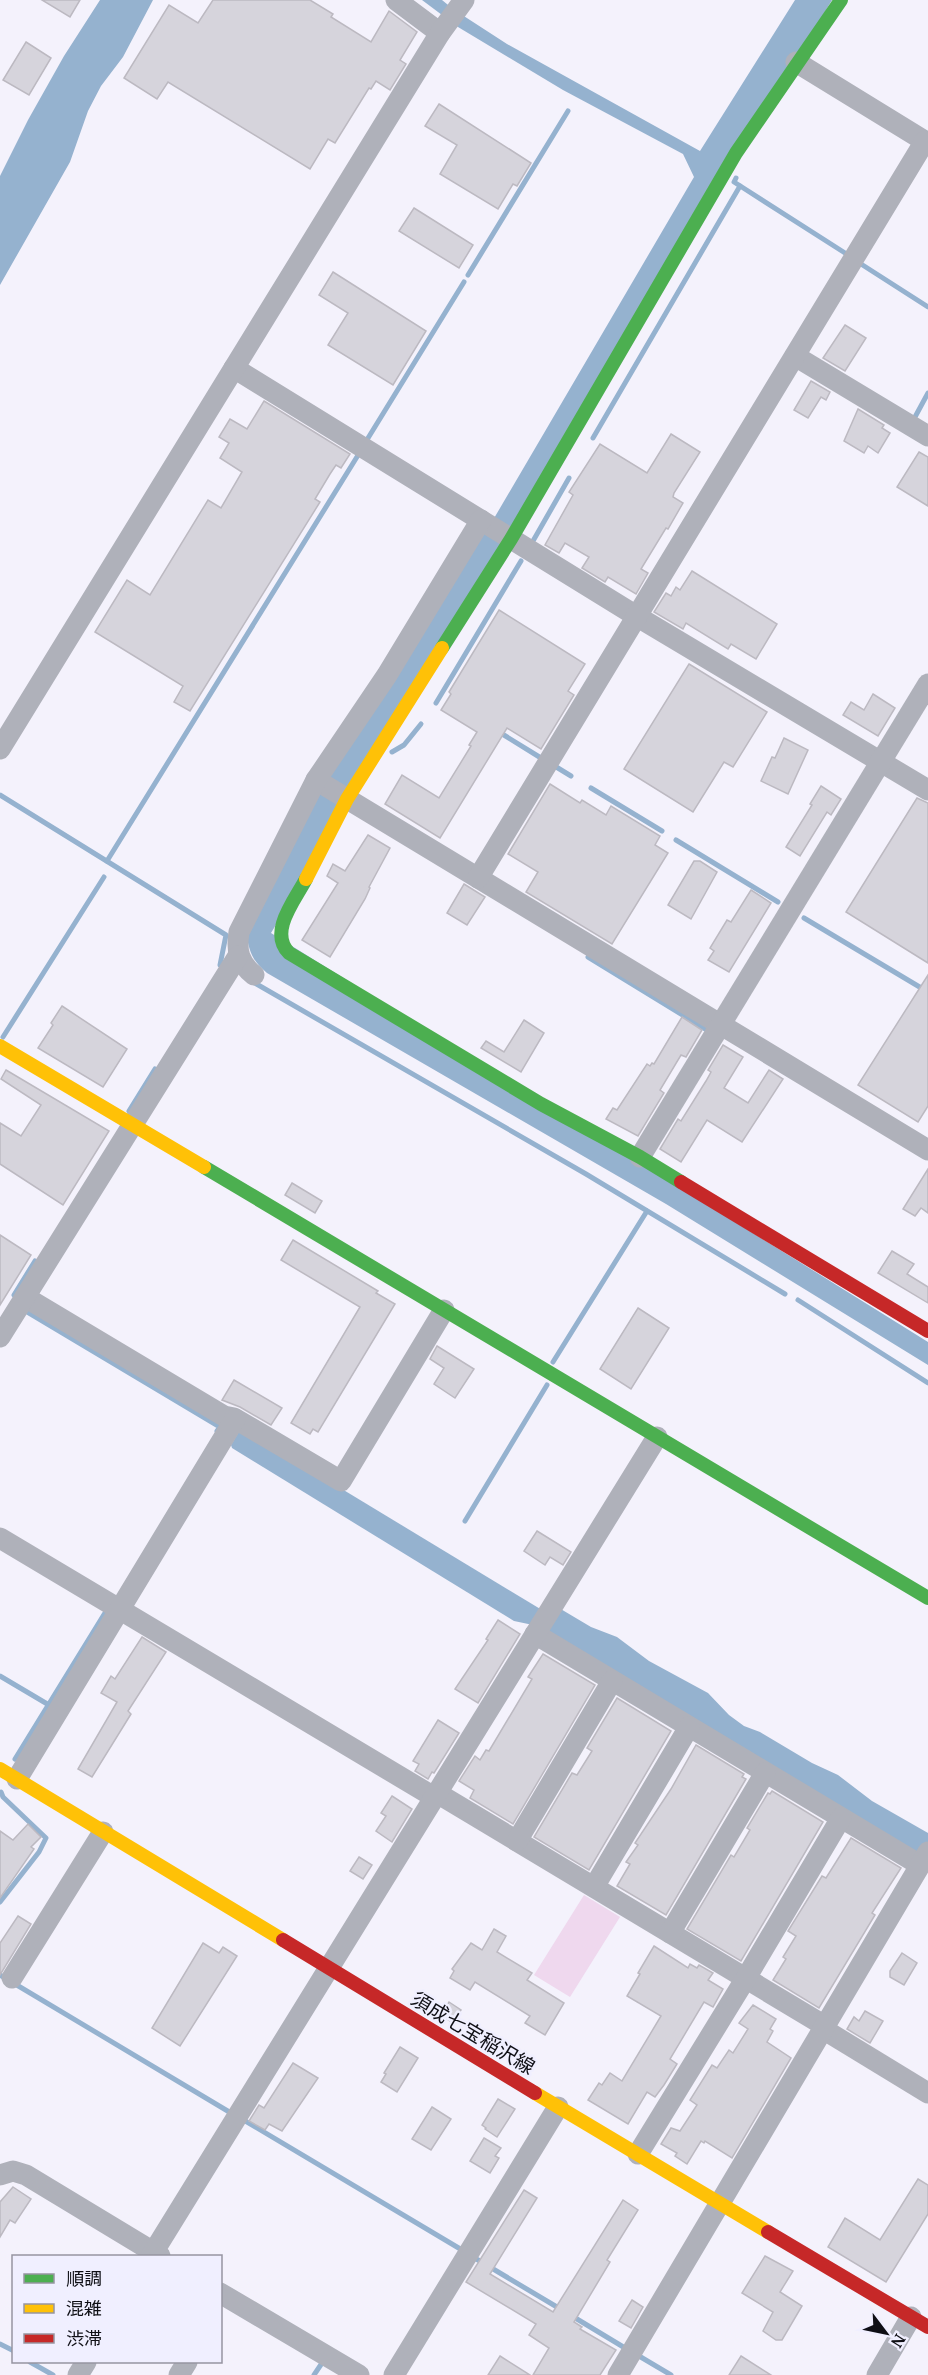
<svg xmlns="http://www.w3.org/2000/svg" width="928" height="2375" font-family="'PT Serif','Noto Sans JP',serif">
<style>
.green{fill:#efd8ee}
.water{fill:#95b2cf}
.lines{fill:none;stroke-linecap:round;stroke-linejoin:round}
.stream{stroke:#95b2cf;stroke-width:5}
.building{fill:#d6d4dc;stroke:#bcb9c1;stroke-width:1.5}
.street{stroke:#afb1ba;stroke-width:21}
.fast{stroke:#4caf50;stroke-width:14}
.slow{stroke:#ffc107;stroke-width:14}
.jam{stroke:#c62828;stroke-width:14}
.labels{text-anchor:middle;stroke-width:5;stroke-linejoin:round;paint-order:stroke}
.street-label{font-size:20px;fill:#0f0f15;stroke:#f0efff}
</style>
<rect width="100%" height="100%" fill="#f4f2fc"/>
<path class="green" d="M 584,1895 L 620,1917 L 570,1997 L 534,1975 Z"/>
<g class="water">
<path d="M 100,0 L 153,0 L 123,57 L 101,86 L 88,111 L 70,162 L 0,285 L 0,176 L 28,120 L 64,56 Z"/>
<path d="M 422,0 L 442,0 L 453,9 L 507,44 L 700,151 L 795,0 L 832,0 L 271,933 L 928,1342 L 928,1365 L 666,1204 L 267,973 C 252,961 249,951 246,932 L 316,794 L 493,520 L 694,177 L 683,154 L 563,90 L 458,27 Z"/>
<path d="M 241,1428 L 542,1610 L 533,1625 L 514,1621 L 232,1448 L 231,1445 Z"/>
<path d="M 559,1608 L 591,1627 L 617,1637 L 649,1661 L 708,1693 L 729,1715 L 744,1726 L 760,1732 L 812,1763 L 838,1775 L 872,1801 L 928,1833 L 928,1845 L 921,1857 L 553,1639 L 548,1629 Z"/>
</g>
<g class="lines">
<g class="stream">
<path d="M 736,178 L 734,182 L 845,253"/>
<path d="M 861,264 L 928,307"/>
<path d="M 468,275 L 568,111"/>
<path d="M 915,417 L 928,393"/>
<path d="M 593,438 L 740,186"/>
<path d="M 365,443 L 464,282"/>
<path d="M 533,541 L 569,478"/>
<path d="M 436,703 L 521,561"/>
<path d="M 499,732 L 541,758"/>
<path d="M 392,752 L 404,745 L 421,724"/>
<path d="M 553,765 L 571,776"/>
<path d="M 591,788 L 662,831"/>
<path d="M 0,795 L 226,935 L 220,965"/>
<path d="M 676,840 L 778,902"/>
<path d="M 107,861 L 360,452"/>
<path d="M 804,918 L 928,992"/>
<path d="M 588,957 L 707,1030"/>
<path d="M 253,982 L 586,1174 L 785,1294"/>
<path d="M 3,1037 L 104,877"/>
<path d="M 129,1111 L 155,1069"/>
<path d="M 14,1295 L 35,1261"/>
<path d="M 798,1300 L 928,1383"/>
<path d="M 24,1310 L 220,1427 L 217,1431"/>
<path d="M 553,1362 L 647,1211"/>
<path d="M 465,1521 L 547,1385"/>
<path d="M 0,1676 L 49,1705"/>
<path d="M 15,1759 L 108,1608"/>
<path d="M 0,1902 L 39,1852 L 46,1838 L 3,1797 L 1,1792"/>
<path d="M 0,1975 L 231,2113"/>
<path d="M 242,2119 L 462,2250"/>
<path d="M 473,2257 L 562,2310"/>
<path d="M 572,2316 L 625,2348"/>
<path d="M 0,2344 L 14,2351"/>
<path d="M 639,2356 L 671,2375"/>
<path d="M 30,2362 L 53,2375"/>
<path d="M 314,2375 L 324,2360"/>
</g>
</g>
<g class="building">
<path d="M 42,0 L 80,0 L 70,17 Z"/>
<path d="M 213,0 L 310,0 L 333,14 L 331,17 L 371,42 L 389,11 L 417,32 L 400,60 L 406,64 L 390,90 L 376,81 L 371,89 L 369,88 L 335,143 L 328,139 L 310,169 L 168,82 L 157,99 L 124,78 L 169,5 L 198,23 Z"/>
<path d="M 26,42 L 51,58 L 29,95 L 3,80 Z"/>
<path d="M 439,104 L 531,163 L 517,186 L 513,184 L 498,209 L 440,174 L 457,145 L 425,126 Z"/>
<path d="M 414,208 L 473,245 L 459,268 L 399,231 Z"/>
<path d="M 333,272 L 426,331 L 393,385 L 328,345 L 348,313 L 319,295 Z"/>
<path d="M 845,325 L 866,338 L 845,371 L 823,358 Z"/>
<path d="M 811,381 L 830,392 L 826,400 L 821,397 L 808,418 L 794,410 Z"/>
<path d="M 264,401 L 350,454 L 341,468 L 336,465 L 330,474 L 315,499 L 320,502 L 190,711 L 174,702 L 183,686 L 95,632 L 127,580 L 150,595 L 208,500 L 221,508 L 242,472 L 220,458 L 229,443 L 219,437 L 230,419 L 247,429 Z"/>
<path d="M 858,409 L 884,425 L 882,428 L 890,433 L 878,453 L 868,446 L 864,453 L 844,441 Z"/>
<path d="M 671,434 L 700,452 L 674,493 L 673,497 L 683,503 L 668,529 L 666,528 L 641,569 L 648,573 L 636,594 L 608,577 L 605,582 L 582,568 L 589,557 L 565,543 L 559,553 L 545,545 L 573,495 L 569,492 L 600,444 L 647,473 Z"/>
<path d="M 919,452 L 928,457 L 928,506 L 897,487 Z"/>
<path d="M 692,571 L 777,624 L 756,659 L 731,644 L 728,649 L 686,623 L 683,629 L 654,612 L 666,593 L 671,596 L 676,587 L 680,590 Z"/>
<path d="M 499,610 L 585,664 L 568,691 L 574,695 L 541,749 L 507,728 L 440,838 L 385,804 L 402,775 L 439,798 L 471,746 L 469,745 L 477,732 L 441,710 L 451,694 L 449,692 Z"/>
<path d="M 689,664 L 767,712 L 733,767 L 724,762 L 693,812 L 624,769 Z"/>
<path d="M 873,694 L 895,708 L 878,736 L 843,715 L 851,702 L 864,710 Z"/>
<path d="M 784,738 L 808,750 L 788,794 L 761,781 L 772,757 L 775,758 Z"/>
<path d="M 550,784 L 580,803 L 582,800 L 606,815 L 611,806 L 660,836 L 655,845 L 668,853 L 612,944 L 526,892 L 538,872 L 508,854 Z"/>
<path d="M 821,786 L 841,799 L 831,815 L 827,812 L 800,856 L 786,847 L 812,805 L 810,804 Z"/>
<path d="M 917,798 L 928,803 L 928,963 L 846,912 Z"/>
<path d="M 368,835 L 390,848 L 369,887 L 370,888 L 365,899 L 330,957 L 302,940 L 338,883 L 327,876 L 333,864 L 345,871 Z"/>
<path d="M 694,861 L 700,861 L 717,872 L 691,919 L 668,905 Z"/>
<path d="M 464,884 L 485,897 L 467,925 L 447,913 Z"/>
<path d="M 751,890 L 771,903 L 729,972 L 708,960 L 714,951 L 710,948 L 727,920 L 731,922 Z"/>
<path d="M 928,975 L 928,1106 L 918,1122 L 858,1085 Z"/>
<path d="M 62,1006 L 127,1049 L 103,1087 L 38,1048 L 53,1025 L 51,1023 Z"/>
<path d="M 682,1017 L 702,1030 L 686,1057 L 681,1055 L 660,1090 L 664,1093 L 638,1136 L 606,1119 L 613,1108 L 617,1110 L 647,1064 L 650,1066 L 652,1063 L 654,1064 Z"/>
<path d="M 524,1020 L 544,1033 L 521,1072 L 481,1048 L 486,1041 L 504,1052 Z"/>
<path d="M 723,1045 L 743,1057 L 724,1088 L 748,1103 L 769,1070 L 783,1079 L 742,1142 L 707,1120 L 681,1162 L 660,1149 L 678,1119 L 681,1121 L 706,1081 L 711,1072 L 708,1070 Z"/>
<path d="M 6,1070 L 109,1131 L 63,1205 L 0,1164 L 0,1123 L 21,1136 L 41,1105 L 1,1079 Z"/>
<path d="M 928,1169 L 928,1213 L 921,1208 L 915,1216 L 903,1209 Z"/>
<path d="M 292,1183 L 322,1201 L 315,1213 L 285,1195 Z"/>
<path d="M 0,1235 L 31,1255 L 0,1305 Z"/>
<path d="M 293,1240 L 378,1291 L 376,1293 L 395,1304 L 318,1432 L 313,1429 L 310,1434 L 291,1423 L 360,1307 L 281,1260 Z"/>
<path d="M 892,1251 L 914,1264 L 907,1274 L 928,1287 L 928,1303 L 878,1273 Z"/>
<path d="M 638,1308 L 669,1328 L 631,1389 L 600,1369 Z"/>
<path d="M 437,1346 L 474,1369 L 455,1398 L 434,1384 L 444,1368 L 430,1359 Z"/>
<path d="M 234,1380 L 282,1408 L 271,1425 L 240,1407 L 222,1400 Z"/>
<path d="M 537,1531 L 571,1552 L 563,1565 L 550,1557 L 545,1565 L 524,1551 Z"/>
<path d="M 498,1620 L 520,1634 L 478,1703 L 455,1689 L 488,1640 L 486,1639 Z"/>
<path d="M 142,1637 L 166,1652 L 128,1711 L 131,1714 L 92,1777 L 78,1769 L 117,1702 L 101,1693 L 111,1676 L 115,1679 Z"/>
<path d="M 543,1654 L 595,1685 L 513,1824 L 470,1798 L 474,1790 L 459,1781 L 475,1756 L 480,1760 L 486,1750 L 489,1751 L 532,1679 L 528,1677 Z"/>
<path d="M 617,1698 L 671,1731 L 589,1870 L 534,1837 L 572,1773 L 577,1775 L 592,1751 L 587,1748 Z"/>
<path d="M 438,1720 L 459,1733 L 434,1773 L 432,1772 L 428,1779 L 415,1771 L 419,1764 L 413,1761 Z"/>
<path d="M 696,1745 L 744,1774 L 742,1777 L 746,1779 L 666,1915 L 617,1886 L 630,1864 L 626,1862 L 638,1845 L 635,1843 L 671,1789 Z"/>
<path d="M 772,1791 L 823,1822 L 741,1961 L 687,1929 L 731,1855 L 734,1857 L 750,1830 L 747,1828 L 768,1793 L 770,1794 Z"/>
<path d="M 392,1796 L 412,1809 L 392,1842 L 376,1831 L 386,1816 L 381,1813 Z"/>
<path d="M 28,1824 L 41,1837 L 31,1847 L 34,1849 L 0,1898 L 0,1831 L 13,1840 Z"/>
<path d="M 851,1838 L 901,1868 L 872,1913 L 875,1915 L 819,2008 L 773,1980 L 786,1959 L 783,1957 L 796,1936 L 788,1931 L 822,1876 L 826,1878 Z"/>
<path d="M 359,1857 L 372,1865 L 363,1879 L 350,1871 Z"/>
<path d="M 18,1916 L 31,1924 L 0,1975 L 0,1943 Z"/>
<path d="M 494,1929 L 506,1936 L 497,1952 L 532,1973 L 527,1980 L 564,2003 L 545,2035 L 525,2023 L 530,2016 L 475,1982 L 470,1990 L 450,1978 L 454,1971 L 452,1969 L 471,1943 L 482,1950 Z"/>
<path d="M 203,1943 L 219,1953 L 223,1947 L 237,1956 L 180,2046 L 152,2028 Z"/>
<path d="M 654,1946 L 688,1968 L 690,1964 L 697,1968 L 699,1965 L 713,1973 L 708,1980 L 723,1989 L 713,2007 L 704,2002 L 670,2059 L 677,2064 L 664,2085 L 655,2097 L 647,2092 L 628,2124 L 588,2100 L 599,2083 L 602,2085 L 610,2073 L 622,2081 L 661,2016 L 627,1996 L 640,1974 L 638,1973 Z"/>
<path d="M 902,1953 L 917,1963 L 904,1985 L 890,1977 L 890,1971 Z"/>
<path d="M 449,2002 L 461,2010 L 453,2023 L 441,2015 Z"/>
<path d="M 753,2005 L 776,2019 L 770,2029 L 773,2031 L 767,2042 L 791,2058 L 732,2158 L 705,2141 L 704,2143 L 701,2141 L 687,2164 L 675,2156 L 677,2153 L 661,2144 L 671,2128 L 680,2131 L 697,2105 L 690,2100 L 712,2065 L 717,2068 L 729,2050 L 733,2053 L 748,2029 L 739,2023 Z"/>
<path d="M 865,2011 L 883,2021 L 870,2043 L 847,2029 L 854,2017 L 859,2021 Z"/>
<path d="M 400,2047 L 418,2058 L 397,2092 L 381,2082 L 386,2074 L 384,2073 Z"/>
<path d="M 293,2063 L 318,2078 L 282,2131 L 269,2124 L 265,2130 L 249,2121 L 259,2105 L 264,2108 Z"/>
<path d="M 498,2099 L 515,2109 L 497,2137 L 485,2129 L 486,2128 L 482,2125 Z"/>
<path d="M 432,2107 L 451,2119 L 431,2150 L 412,2139 Z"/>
<path d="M 484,2138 L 501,2148 L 495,2156 L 499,2158 L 490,2173 L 470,2161 Z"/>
<path d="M 918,2179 L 928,2185 L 928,2214 L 886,2282 L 828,2247 L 845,2218 L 880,2240 Z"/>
<path d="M 13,2187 L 31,2199 L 15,2223 L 10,2220 L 0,2237 L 0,2202 Z"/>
<path d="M 524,2190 L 537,2198 L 490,2274 L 553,2312 L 623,2200 L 638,2210 L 607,2260 L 610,2262 L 574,2322 L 582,2327 L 580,2329 L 616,2350 L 600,2375 L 533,2375 L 549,2348 L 529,2335 L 536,2324 L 466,2282 Z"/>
<path d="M 765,2256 L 793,2271 L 780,2292 L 802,2306 L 782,2340 L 776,2340 L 763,2331 L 773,2312 L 742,2293 Z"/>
<path d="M 632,2300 L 643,2307 L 631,2328 L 619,2321 Z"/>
<path d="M 500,2356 L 530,2375 L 488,2375 Z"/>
<path d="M 741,2356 L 771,2375 L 729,2375 Z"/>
</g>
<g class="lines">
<g class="street">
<path d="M 396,0 L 440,33"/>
<path d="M 796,62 L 928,143"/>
<path d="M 795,356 L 928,436"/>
<path d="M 234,368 L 638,617 L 928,790"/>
<path d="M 0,749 L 440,33 L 464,0"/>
<path d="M 316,780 L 928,1150"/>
<path d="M 478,878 L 925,141"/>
<path d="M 254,975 C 239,963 236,951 239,932 L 316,780 L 387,675 L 481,520"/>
<path d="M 640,1157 L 928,684"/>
<path d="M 25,1297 L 224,1416 L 234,1418 L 341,1481 L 444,1310"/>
<path d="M 0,1337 L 238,956"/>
<path d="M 0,1538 L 434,1797"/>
<path d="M 535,1634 L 920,1865"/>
<path d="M 17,1779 L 235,1419"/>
<path d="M 437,1793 L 825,2026"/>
<path d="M 517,1841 L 612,1681"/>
<path d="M 594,1887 L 689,1727"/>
<path d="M 670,1933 L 765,1773"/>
<path d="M 12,1978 L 103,1832"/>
<path d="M 823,2029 L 928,2093"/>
<path d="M 638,2154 L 746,1978 L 841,1818"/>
<path d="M 0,2175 L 13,2171 L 26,2175 L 160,2256"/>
<path d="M 151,2256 L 657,1437"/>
<path d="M 220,2293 L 359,2375"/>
<path d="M 78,2375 L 86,2362"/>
<path d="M 179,2375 L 187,2362"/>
<path d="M 394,2375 L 558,2107"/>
<path d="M 618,2375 L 928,1852"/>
<path d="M 877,2375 L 911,2317"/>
</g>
<g class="fast">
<path d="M 442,648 L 511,539 L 736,153 L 841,0"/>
<path d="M 306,879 C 295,900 268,932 289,953 L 541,1104 L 640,1157 L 681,1182"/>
<path d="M 204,1167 L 928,1598"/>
</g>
<g class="slow">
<path d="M 306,879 L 347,799 L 442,648"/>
<path d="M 0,1046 L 204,1167"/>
<path d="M 0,1769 L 283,1940"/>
<path d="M 535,2093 L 768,2232"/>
</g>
<g class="jam">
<path d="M 681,1182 L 928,1331"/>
<path d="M 283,1940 L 535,2093"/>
<path d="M 768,2232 L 928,2327"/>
</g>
</g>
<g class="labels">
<g class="street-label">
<text transform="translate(473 2033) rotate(31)" y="7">須成七宝稲沢線</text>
</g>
</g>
<rect x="12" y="2255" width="210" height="108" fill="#f0efff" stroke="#9695a1" stroke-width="1.5"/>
<rect x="24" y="2274" width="30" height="9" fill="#4caf50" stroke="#9695a1" stroke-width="1.5"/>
<text x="66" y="2285" font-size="18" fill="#0f0f15">順調</text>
<rect x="24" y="2304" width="30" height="9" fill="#ffc107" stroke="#9695a1" stroke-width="1.5"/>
<text x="66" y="2315" font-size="18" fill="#0f0f15">混雑</text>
<rect x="24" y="2334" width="30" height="9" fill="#c62828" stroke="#9695a1" stroke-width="1.5"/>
<text x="66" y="2345" font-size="18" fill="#0f0f15">渋滞</text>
<g transform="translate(886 2333) rotate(122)" stroke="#f0efff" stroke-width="4.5" paint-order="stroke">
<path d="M0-4.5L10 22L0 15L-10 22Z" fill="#0f0f15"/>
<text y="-9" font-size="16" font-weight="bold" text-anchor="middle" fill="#0f0f15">N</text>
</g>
</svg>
